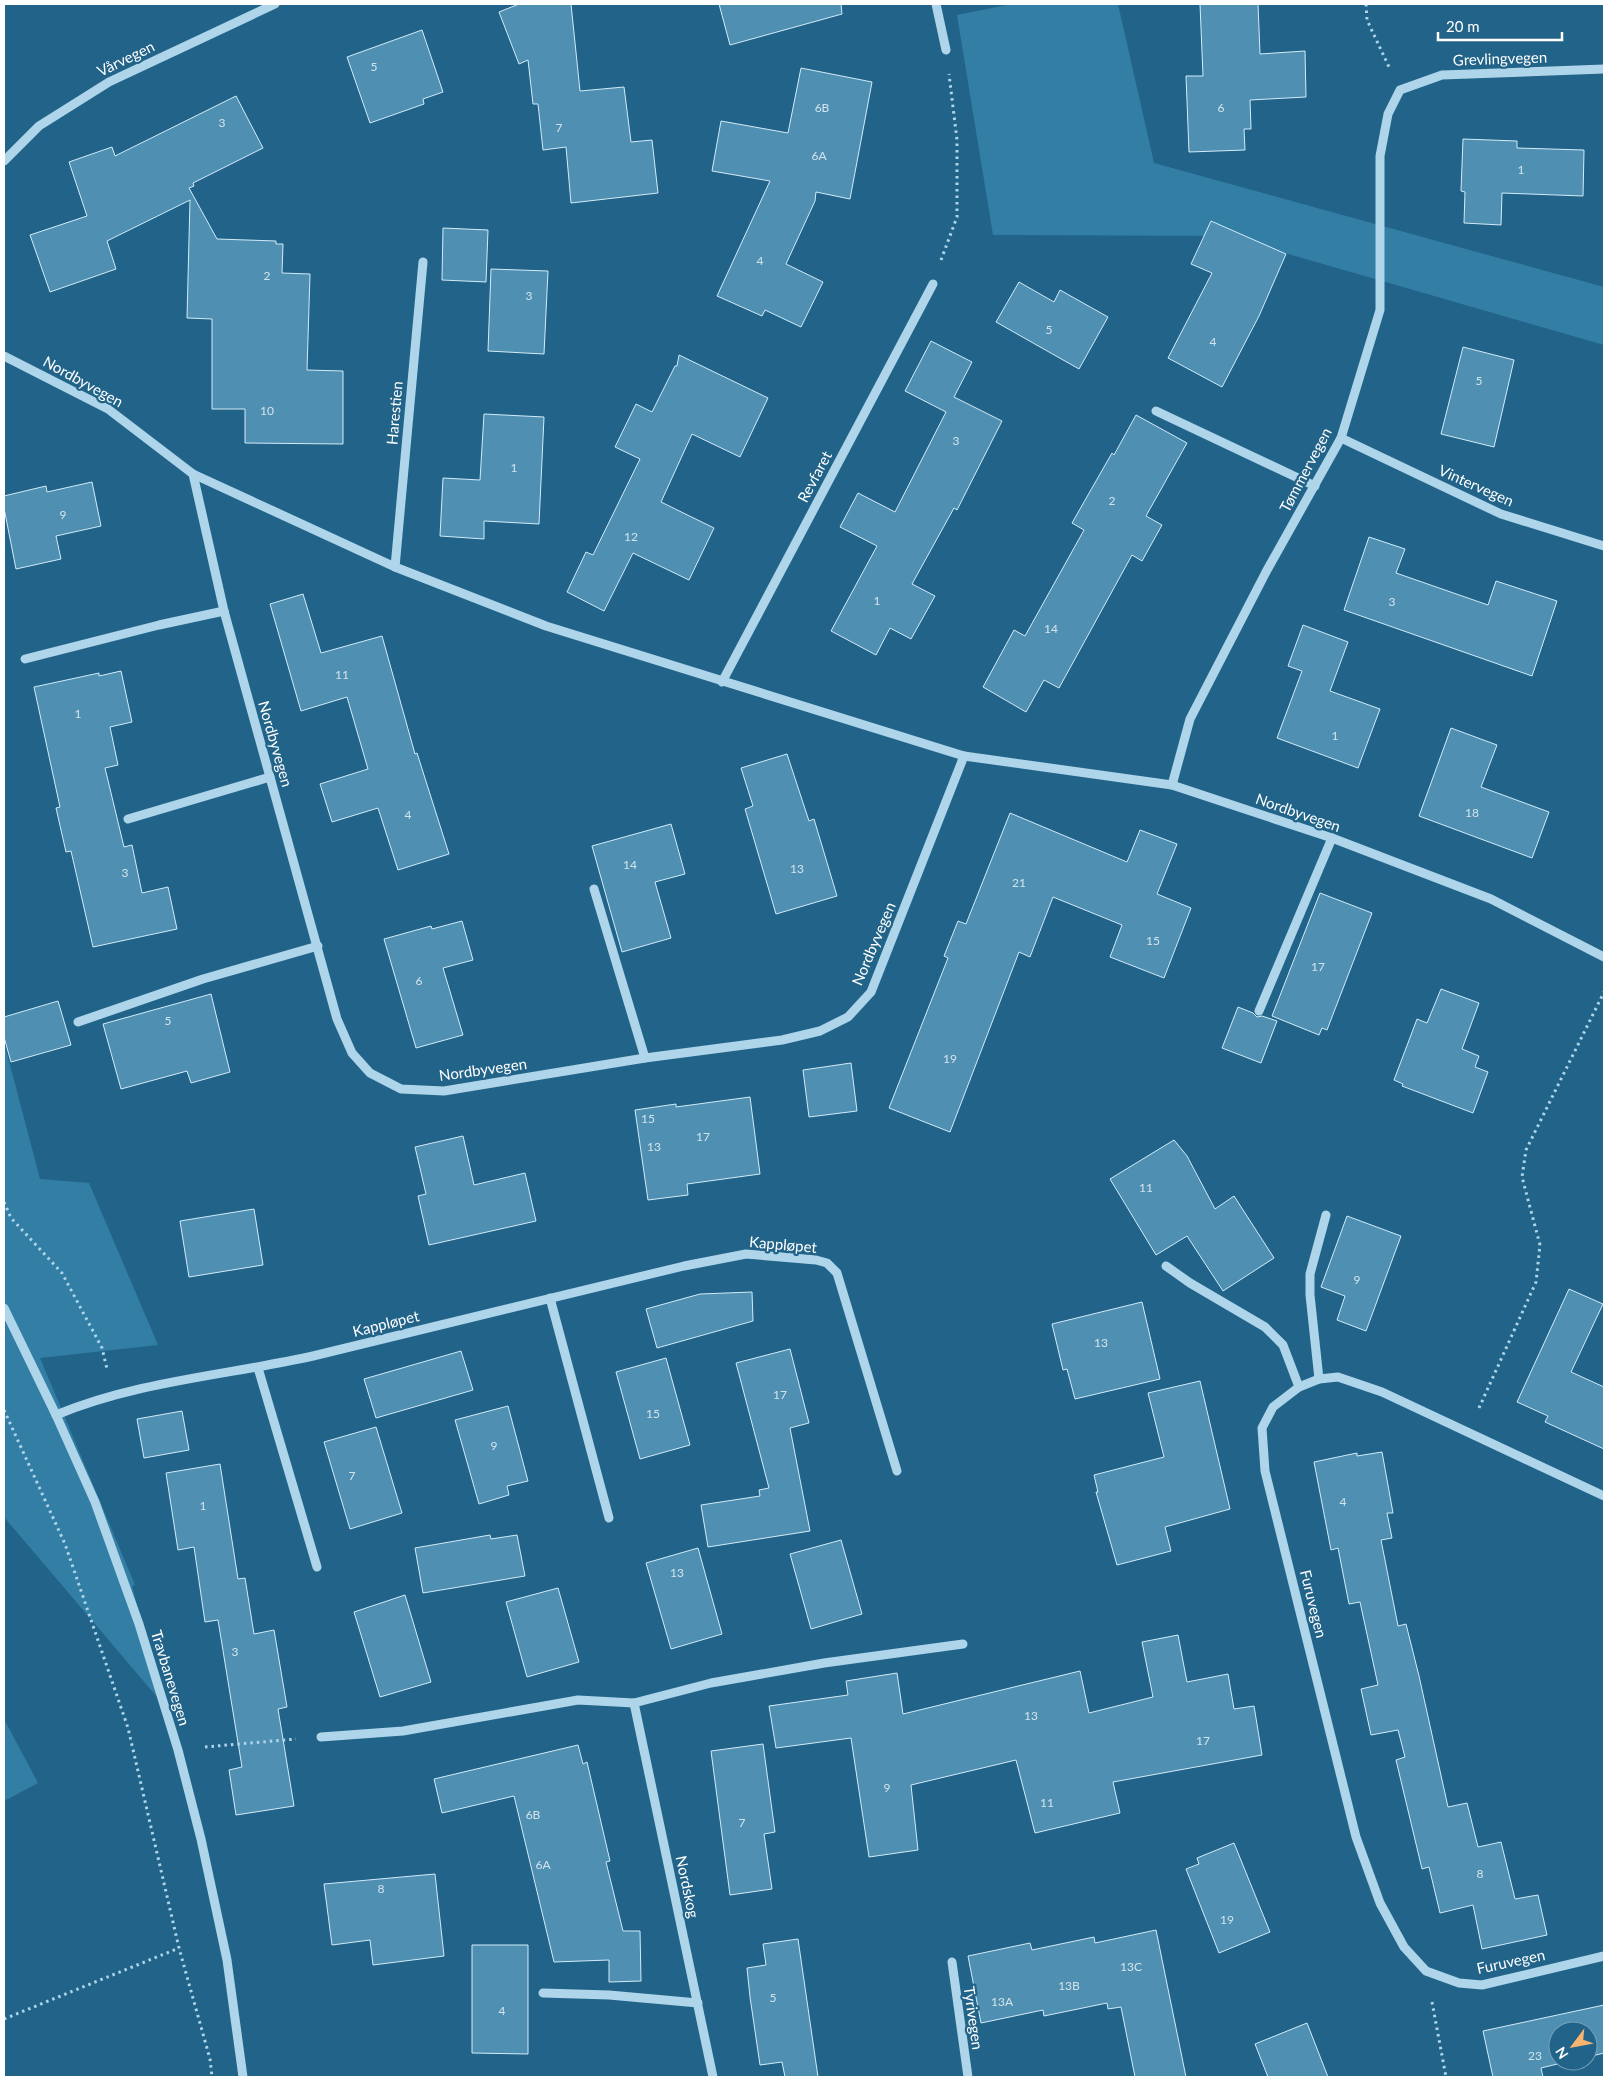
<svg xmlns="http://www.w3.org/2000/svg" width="1608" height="2081" font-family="Lato,sans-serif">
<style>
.green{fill:#337ea4}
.building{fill:#4f90b2;stroke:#d2ebf8}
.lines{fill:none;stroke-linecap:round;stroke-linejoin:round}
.path{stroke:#aed5ea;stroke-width:3;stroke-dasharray:2.5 4;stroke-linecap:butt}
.minor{stroke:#aed5ea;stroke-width:9}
.labels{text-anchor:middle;stroke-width:4.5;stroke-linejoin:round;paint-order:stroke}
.number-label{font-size:12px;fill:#d3e3ec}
.street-label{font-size:15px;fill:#fff;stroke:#226489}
</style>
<rect width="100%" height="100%" fill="#226489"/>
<g class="green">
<path d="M 1012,4 L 1118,4 L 1154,163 L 1604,287 L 1604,345 L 1226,236 L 993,235 L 957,15 Z"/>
<path d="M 4,1042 L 40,1179 L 89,1183 L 158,1345 L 40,1358 L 135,1585 L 132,1586 L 163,1704 L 4,1517 Z"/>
<path d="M 4,1719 L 38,1783 L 4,1801 Z"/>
</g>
<g class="building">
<path d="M 519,4 L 571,4 L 580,91 L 624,87 L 631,142 L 652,140 L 658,193 L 571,203 L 566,147 L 543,150 L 538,104 L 533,104 L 528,60 L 519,64 L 499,12 Z"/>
<path d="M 719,4 L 841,4 L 842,14 L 730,45 Z"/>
<path d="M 1200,4 L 1258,4 L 1260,54 L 1305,51 L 1306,97 L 1250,100 L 1251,129 L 1244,129 L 1245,150 L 1189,152 L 1186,76 L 1203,76 Z"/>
<path d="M 422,30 L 443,92 L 423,99 L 424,104 L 370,123 L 347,57 Z"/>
<path d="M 801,68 L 872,82 L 850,199 L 816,192 L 815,201 L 786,264 L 823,282 L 801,327 L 765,310 L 762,316 L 717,296 L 770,181 L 712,171 L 721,121 L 788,133 Z"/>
<path d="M 236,96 L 263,148 L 193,183 L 194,186 L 189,188 L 217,239 L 276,241 L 276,244 L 283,244 L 282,273 L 310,274 L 307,370 L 343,371 L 343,444 L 245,443 L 245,409 L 212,409 L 212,319 L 187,318 L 190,200 L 107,241 L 116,269 L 50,292 L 30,235 L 87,216 L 69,162 L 112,147 L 115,156 Z"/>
<path d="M 1463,139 L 1517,141 L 1517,148 L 1584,150 L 1583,196 L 1502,193 L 1501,225 L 1464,223 L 1465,192 L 1461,191 Z"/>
<path d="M 1211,221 L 1286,254 L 1259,316 L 1222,387 L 1168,358 L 1212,273 L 1191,264 Z"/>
<path d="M 443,228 L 488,230 L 486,282 L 442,280 Z"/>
<path d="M 491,269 L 548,271 L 544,354 L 488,351 Z"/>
<path d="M 1019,282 L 1054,302 L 1060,290 L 1108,317 L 1079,369 L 996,322 Z"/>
<path d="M 931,341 L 972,362 L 954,397 L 1002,421 L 957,510 L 954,508 L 912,584 L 935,596 L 911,639 L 890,628 L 876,655 L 831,631 L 877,546 L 840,527 L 858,493 L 895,512 L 946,412 L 905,391 Z"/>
<path d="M 1463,347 L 1514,360 L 1494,447 L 1441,434 Z"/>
<path d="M 679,355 L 768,398 L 740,457 L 692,434 L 661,502 L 714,528 L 689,580 L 633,553 L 604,611 L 567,592 L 586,552 L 593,555 L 640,459 L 615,447 L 636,404 L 652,412 L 675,366 L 677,366 Z"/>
<path d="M 484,414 L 544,417 L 539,524 L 484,521 L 484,539 L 440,536 L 443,478 L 480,480 Z"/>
<path d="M 1136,415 L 1187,443 L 1146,516 L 1162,525 L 1142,561 L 1132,555 L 1059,688 L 1044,680 L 1026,712 L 983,687 L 1014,630 L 1025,636 L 1084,530 L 1072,523 L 1112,453 L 1114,455 Z"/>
<path d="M 92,482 L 101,526 L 56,536 L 61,559 L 16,569 L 4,508 L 4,496 L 46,486 L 47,492 Z"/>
<path d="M 1369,537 L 1405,549 L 1396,573 L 1488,605 L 1496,581 L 1557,601 L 1532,676 L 1344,610 Z"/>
<path d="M 303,594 L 321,653 L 382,636 L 415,754 L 417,753 L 449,854 L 398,870 L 378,808 L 332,822 L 320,784 L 368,769 L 347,697 L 301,711 L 270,604 Z"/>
<path d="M 1303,625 L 1348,642 L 1330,691 L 1380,709 L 1358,768 L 1277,738 L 1302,671 L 1288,666 Z"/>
<path d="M 121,671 L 132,722 L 110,727 L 118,765 L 105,768 L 124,847 L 132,845 L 142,893 L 168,887 L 177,929 L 93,947 L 71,851 L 66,852 L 56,808 L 60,807 L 34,687 L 99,673 L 99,676 Z"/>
<path d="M 1451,728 L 1497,745 L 1481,787 L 1549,812 L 1532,858 L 1419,816 Z"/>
<path d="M 787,754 L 809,821 L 814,819 L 837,896 L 776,914 L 745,809 L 753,806 L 741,768 Z"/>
<path d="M 1010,813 L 1127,862 L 1140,830 L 1177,844 L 1157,894 L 1191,908 L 1164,978 L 1110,957 L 1122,925 L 1053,897 L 1030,957 L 1019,952 L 950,1132 L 889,1108 L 948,958 L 944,956 L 958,921 L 966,924 Z"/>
<path d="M 671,824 L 685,874 L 655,882 L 671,938 L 622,952 L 592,846 Z"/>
<path d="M 1320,893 L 1372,913 L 1327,1030 L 1322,1028 L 1319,1035 L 1272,1016 Z"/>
<path d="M 462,921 L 473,960 L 443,968 L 463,1035 L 416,1048 L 384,939 L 431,926 L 432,929 Z"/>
<path d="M 1441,989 L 1479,1003 L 1462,1049 L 1479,1056 L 1475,1067 L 1488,1072 L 1473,1113 L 1402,1086 L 1403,1084 L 1394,1080 L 1417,1019 L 1427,1023 Z"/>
<path d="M 211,994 L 230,1072 L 191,1083 L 187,1071 L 121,1089 L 103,1024 Z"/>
<path d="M 58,1001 L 71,1045 L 11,1062 L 4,1037 L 4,1017 Z"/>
<path d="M 1238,1007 L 1253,1013 L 1257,1017 L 1262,1016 L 1277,1021 L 1261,1063 L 1222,1048 Z"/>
<path d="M 851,1063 L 857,1111 L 809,1117 L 803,1070 Z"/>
<path d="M 750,1097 L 760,1174 L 687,1184 L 688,1195 L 648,1200 L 635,1110 L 676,1104 L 676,1107 Z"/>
<path d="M 463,1136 L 474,1185 L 525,1173 L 536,1221 L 429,1245 L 418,1196 L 426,1194 L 415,1147 Z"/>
<path d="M 1174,1140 L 1187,1156 L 1215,1209 L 1234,1196 L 1274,1258 L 1223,1291 L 1187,1236 L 1156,1255 L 1110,1179 Z"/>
<path d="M 254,1209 L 263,1265 L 189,1277 L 180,1221 Z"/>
<path d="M 1347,1216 L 1401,1236 L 1366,1331 L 1337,1320 L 1345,1296 L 1321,1287 Z"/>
<path d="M 1569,1289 L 1603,1304 L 1571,1372 L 1604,1387 L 1604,1449 L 1545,1422 L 1548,1416 L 1517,1402 Z"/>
<path d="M 752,1292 L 753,1321 L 657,1348 L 646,1309 L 700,1294 Z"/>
<path d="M 1142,1302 L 1160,1379 L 1075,1399 L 1067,1369 L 1063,1370 L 1052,1324 Z"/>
<path d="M 790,1349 L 809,1423 L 790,1428 L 810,1531 L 708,1547 L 701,1505 L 760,1496 L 759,1490 L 769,1488 L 736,1363 Z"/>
<path d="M 461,1351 L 473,1390 L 376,1418 L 364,1379 Z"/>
<path d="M 666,1358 L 690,1445 L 640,1459 L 616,1372 Z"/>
<path d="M 1200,1381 L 1230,1509 L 1165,1527 L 1171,1551 L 1117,1565 L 1096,1492 L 1098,1492 L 1094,1475 L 1164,1457 L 1148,1393 Z"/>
<path d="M 508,1406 L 528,1481 L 507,1486 L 509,1495 L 479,1504 L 455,1420 Z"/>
<path d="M 182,1411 L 189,1450 L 144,1458 L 137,1419 Z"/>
<path d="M 376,1427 L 402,1513 L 350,1529 L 324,1442 Z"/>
<path d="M 1382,1452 L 1393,1513 L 1387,1513 L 1392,1538 L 1381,1540 L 1398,1626 L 1406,1624 L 1419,1676 L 1448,1807 L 1467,1803 L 1478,1847 L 1501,1842 L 1515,1899 L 1538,1895 L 1547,1935 L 1482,1949 L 1473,1905 L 1440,1913 L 1429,1867 L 1422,1869 L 1396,1760 L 1405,1757 L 1398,1730 L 1371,1735 L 1361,1689 L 1378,1685 L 1360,1602 L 1349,1604 L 1338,1548 L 1331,1550 L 1314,1462 L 1357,1453 L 1357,1456 Z"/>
<path d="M 220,1464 L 238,1579 L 245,1578 L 254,1634 L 274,1630 L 287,1707 L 278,1709 L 294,1806 L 236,1815 L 229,1770 L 242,1767 L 218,1620 L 205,1622 L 194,1547 L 178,1550 L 166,1473 Z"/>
<path d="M 490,1535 L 491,1539 L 517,1535 L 525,1576 L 423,1593 L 415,1548 Z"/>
<path d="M 841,1540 L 862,1614 L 811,1629 L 790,1554 Z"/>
<path d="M 698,1548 L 722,1634 L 671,1649 L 646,1563 Z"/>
<path d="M 558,1588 L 579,1662 L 527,1677 L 506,1602 Z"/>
<path d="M 405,1595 L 431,1682 L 380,1697 L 354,1612 Z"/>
<path d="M 1178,1635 L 1187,1682 L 1228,1674 L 1234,1709 L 1254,1706 L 1262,1755 L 1113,1782 L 1120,1813 L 1035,1833 L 1016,1760 L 911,1785 L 918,1850 L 869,1857 L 851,1738 L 776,1748 L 769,1706 L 848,1695 L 846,1681 L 897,1673 L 903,1714 L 1080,1671 L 1089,1713 L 1153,1697 L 1142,1642 Z"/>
<path d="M 763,1744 L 775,1832 L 764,1834 L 772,1889 L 730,1895 L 711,1751 Z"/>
<path d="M 578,1745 L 583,1764 L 587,1762 L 610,1861 L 606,1862 L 623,1931 L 640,1931 L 641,1981 L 609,1982 L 609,1960 L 554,1962 L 514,1796 L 442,1813 L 434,1779 Z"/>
<path d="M 1234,1843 L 1270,1932 L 1219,1953 L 1186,1869 L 1199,1864 L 1197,1858 Z"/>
<path d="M 435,1874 L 444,1956 L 373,1965 L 370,1940 L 332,1945 L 324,1884 Z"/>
<path d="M 1156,1930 L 1186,2077 L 1135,2077 L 1121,2007 L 1108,2009 L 1107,2003 L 1044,2016 L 1043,2010 L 981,2023 L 968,1956 L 1030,1943 L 1032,1950 L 1094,1937 L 1095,1943 Z"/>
<path d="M 798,1939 L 818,2077 L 785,2077 L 782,2062 L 760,2065 L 750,1997 L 747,1968 L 766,1965 L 763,1944 Z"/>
<path d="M 472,1945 L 528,1945 L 528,2054 L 472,2053 Z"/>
<path d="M 1604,2005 L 1604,2053 L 1588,2057 L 1588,2031 L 1558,2031 L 1558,2061 L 1570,2061 L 1541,2068 L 1543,2077 L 1493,2077 L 1483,2031 Z"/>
<path d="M 1307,2023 L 1328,2077 L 1268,2077 L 1255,2044 Z"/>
</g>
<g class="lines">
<g class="path">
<path d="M 1366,4 L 1367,20 L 1389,67"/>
<path d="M 941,260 L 957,217 L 957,140 L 949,74"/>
<path d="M 4,1202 L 11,1218 L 62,1273 L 102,1348 L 107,1369"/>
<path d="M 1479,1408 L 1536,1282 L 1540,1245 L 1522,1177 L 1526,1150 L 1604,992"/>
<path d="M 4,1410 L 65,1544 L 128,1728 L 179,1948 L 210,2059 L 212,2077"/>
<path d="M 205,1747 L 296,1739"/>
<path d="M 1432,2002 L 1446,2077"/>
<path d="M 4,2019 L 179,1948"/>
</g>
<g class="minor">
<path d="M 936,4 L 946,50"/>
<path d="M 4,161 L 39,126 L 109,82 L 275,4"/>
<path d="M 4,356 L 108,409 L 193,474 L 395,567 L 546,626 L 964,756 L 1172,785 L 1332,838 L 1491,899 L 1604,957"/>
<path d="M 1156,411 L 1315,486"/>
<path d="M 1341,438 L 1501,514 L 1604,546"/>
<path d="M 193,474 L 224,611 L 337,1019 L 352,1053 L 370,1073 L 401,1089 L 444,1091 L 645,1058 L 782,1040 L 820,1031 L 848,1017 L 871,992 L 964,756"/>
<path d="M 395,567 L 423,262"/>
<path d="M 25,659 L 159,625 L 224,611"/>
<path d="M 722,682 L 933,284"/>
<path d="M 1172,785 L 1190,719 L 1266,572 L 1341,438 L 1380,310 L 1380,156 L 1388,114 L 1400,90 L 1442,75 L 1604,69"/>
<path d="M 128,819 L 270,777"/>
<path d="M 594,889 L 645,1058"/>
<path d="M 1259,1011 L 1332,838"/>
<path d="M 78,1022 L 203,979 L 318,946"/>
<path d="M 1166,1266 L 1190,1283 L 1265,1327 L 1283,1345 L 1299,1387"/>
<path d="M 550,1298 L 609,1518"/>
<path d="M 4,1308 L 56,1415 L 95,1502 L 139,1624 L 178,1750 L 201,1839 L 227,1960 L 243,2077"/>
<path d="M 258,1368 L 317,1567"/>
<path d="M 1319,1379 L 1310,1295 L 1310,1274 L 1326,1215"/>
<path d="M 56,1415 C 138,1381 228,1375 313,1356 L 684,1266 L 746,1254 L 816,1260 L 827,1263 L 837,1273 L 897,1471"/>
<path d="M 1604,1496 L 1382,1392 L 1338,1377 L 1319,1379 L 1299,1387 L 1273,1407 L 1262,1428 L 1265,1471 L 1356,1837 L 1380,1903 L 1404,1947 L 1426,1971 L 1459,1983 L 1482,1985 L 1604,1956"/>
<path d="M 634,1703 L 713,2077"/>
<path d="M 321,1737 L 403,1731 L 578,1700 L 634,1703 L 711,1683 L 824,1663 L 963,1644"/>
<path d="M 952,1962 L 968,2077"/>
<path d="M 543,1993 L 609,1995 L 698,2003"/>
</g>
</g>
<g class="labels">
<g class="number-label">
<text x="374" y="71">5</text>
<text x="822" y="112">6B</text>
<text x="1221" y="112">6</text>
<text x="222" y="127">3</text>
<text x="559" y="132">7</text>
<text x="819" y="160">6A</text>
<text x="1521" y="174">1</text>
<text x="760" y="265">4</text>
<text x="267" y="280">2</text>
<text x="529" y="300">3</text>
<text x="1049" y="334">5</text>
<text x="1213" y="346">4</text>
<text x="1479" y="385">5</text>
<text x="267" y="415">10</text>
<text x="956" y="445">3</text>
<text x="514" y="472">1</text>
<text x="1112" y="505">2</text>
<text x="63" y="519">9</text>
<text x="631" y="541">12</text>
<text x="877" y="605">1</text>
<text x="1392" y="606">3</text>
<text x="1051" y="633">14</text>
<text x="342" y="679">11</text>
<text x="78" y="718">1</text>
<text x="1335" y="740">1</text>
<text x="1472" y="817">18</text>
<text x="408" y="819">4</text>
<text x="630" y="869">14</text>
<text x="797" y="873">13</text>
<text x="125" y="877">3</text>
<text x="1019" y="887">21</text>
<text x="1153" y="945">15</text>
<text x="1318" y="971">17</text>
<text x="419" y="985">6</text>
<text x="168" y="1025">5</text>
<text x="950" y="1063">19</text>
<text x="648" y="1123">15</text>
<text x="703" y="1141">17</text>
<text x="654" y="1151">13</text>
<text x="1146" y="1192">11</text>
<text x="1357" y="1284">9</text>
<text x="1101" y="1347">13</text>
<text x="780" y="1399">17</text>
<text x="653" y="1418">15</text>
<text x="494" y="1450">9</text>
<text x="352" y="1480">7</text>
<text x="1343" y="1506">4</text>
<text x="203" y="1510">1</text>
<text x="677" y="1577">13</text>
<text x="235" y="1656">3</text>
<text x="1031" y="1720">13</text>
<text x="1203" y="1745">17</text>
<text x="887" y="1792">9</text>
<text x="1047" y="1807">11</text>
<text x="533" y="1819">6B</text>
<text x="742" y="1827">7</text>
<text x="543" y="1869">6A</text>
<text x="1480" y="1878">8</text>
<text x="381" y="1893">8</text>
<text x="1227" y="1924">19</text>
<text x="1131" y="1971">13C</text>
<text x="1069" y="1990">13B</text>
<text x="773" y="2002">5</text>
<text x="1002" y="2006">13A</text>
<text x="502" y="2015">4</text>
<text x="1535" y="2060">23</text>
</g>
<g class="street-label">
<text transform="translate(126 59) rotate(-26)" y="5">Vårvegen</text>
<text transform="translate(1500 59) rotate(-2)" y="5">Grevlingvegen</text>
<text transform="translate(83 382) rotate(29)" y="5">Nordbyvegen</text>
<text transform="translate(395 413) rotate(-85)" y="5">Harestien</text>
<text transform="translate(1306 470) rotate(-62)" y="5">Tømmervegen</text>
<text transform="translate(815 477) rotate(-62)" y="5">Revfaret</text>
<text transform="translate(1476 486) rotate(24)" y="5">Vintervegen</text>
<text transform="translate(275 744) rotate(74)" y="5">Nordbyvegen</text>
<text transform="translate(1298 813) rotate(19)" y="5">Nordbyvegen</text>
<text transform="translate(874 944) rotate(-67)" y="5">Nordbyvegen</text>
<text transform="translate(483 1070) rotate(-8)" y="5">Nordbyvegen</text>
<text transform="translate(783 1245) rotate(5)" y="5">Kappløpet</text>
<text transform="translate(386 1324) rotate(-14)" y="5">Kappløpet</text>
<text transform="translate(1313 1604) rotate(76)" y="5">Furuvegen</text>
<text transform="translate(170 1678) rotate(73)" y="5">Travbanevegen</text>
<text transform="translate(687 1887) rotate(78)" y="5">Nordskog</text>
<text transform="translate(1511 1962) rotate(-12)" y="5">Furuvegen</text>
<text transform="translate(973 2018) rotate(82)" y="5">Tyrivegen</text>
</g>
</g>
<rect width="1608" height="2081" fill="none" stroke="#ffffff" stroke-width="10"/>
<g transform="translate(1573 2046) rotate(238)"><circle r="24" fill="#226489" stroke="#7aa2b8"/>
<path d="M0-4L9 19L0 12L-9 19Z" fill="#f6b470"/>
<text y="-8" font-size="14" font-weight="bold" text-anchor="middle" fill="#ffffff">N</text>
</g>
<path d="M1438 32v8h124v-8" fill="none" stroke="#ffffff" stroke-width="2.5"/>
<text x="1446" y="32" font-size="15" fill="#ffffff" stroke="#226489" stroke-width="4" paint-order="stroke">20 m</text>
</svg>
